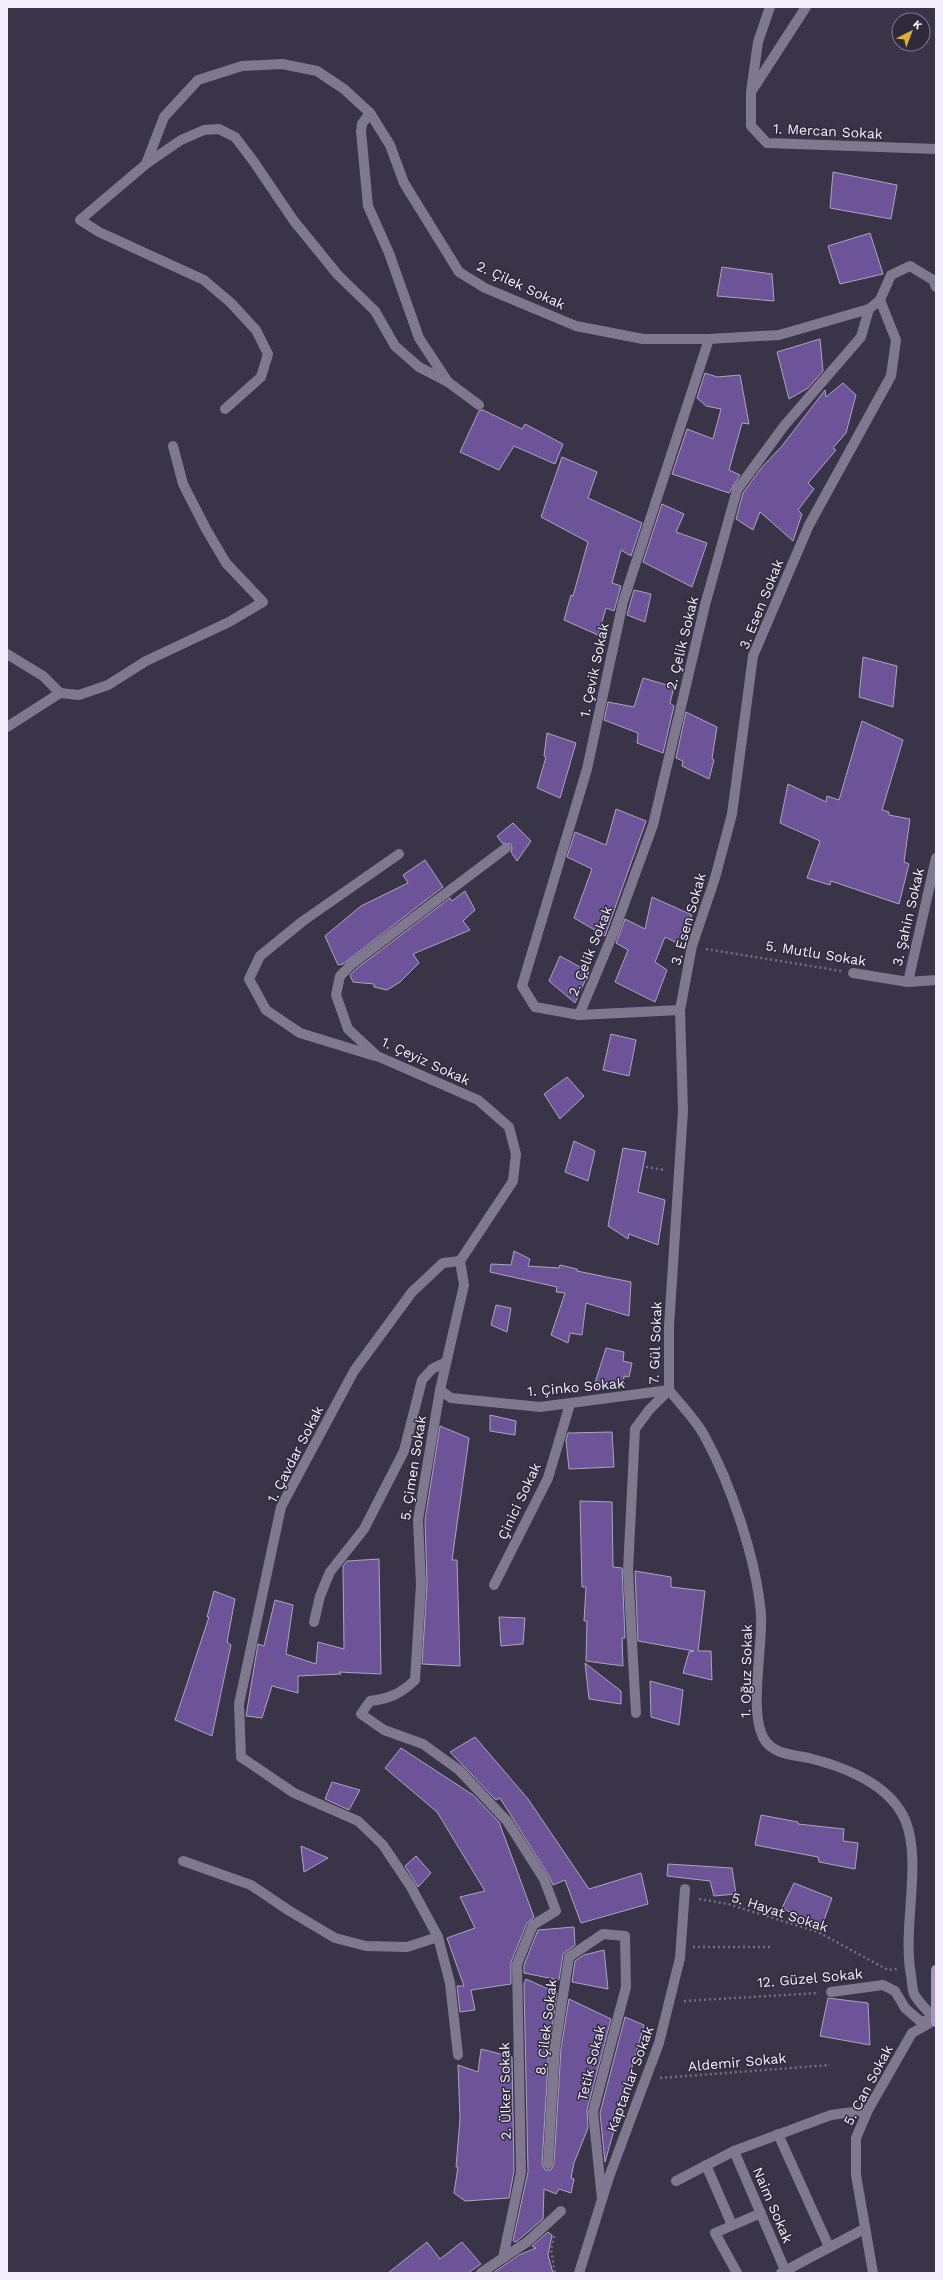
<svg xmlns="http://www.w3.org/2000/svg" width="943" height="2280" font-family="'Work Sans',sans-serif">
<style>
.building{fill:#6d5499;stroke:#aca4bd}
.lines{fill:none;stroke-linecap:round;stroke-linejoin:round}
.path{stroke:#757081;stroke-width:2.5;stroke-dasharray:2 3;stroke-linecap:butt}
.minor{stroke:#7f788f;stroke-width:10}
.major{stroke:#a494c4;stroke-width:10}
.labels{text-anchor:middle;stroke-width:3;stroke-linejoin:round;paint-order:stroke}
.street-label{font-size:14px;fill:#f2eefb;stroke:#302a3d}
</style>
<rect width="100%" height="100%" fill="#3a3448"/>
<g class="building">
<path d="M 833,172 L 897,185 L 891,219 L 830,208 Z"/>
<path d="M 870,233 L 883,274 L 840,284 L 828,246 Z"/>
<path d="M 722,267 L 772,274 L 774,301 L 717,296 Z"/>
<path d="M 820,339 L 823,371 L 808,388 L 789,399 L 777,352 Z"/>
<path d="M 705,373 L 717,377 L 740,375 L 749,424 L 742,423 L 729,470 L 740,475 L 729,493 L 672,474 L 687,429 L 713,439 L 721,409 L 706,406 L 697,398 Z"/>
<path d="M 843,383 L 856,395 L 846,433 L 833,448 L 836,450 L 808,483 L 814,489 L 798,510 L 802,514 L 793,541 L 760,512 L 753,530 L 736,519 L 743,493 L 762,467 L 782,446 L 825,390 L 826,397 Z"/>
<path d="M 483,410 L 522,429 L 525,424 L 563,444 L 555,464 L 514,446 L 499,470 L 460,452 L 479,411 Z"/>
<path d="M 562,457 L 597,472 L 588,498 L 642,523 L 631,556 L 621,550 L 612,583 L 621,586 L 614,611 L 606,608 L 598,635 L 564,620 L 571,595 L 573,596 L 588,542 L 541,517 Z"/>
<path d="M 662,504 L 684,514 L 676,532 L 707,543 L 692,587 L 643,562 Z"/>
<path d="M 634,590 L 651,594 L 645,622 L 627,615 Z"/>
<path d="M 863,657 L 897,666 L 893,707 L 859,697 Z"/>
<path d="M 643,678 L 674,687 L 670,703 L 674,706 L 663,753 L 637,743 L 638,733 L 604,720 L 608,702 L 634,707 Z"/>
<path d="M 686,712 L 717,727 L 712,758 L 714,760 L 709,779 L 682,766 L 683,761 L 676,758 Z"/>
<path d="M 862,721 L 903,740 L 882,810 L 889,812 L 889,815 L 910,819 L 904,862 L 909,864 L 899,904 L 831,881 L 830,885 L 807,878 L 820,841 L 780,823 L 788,784 L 826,802 L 827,796 L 839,800 Z"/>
<path d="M 547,733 L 576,743 L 560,798 L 537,788 L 546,757 L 544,756 Z"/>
<path d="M 616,809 L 646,821 L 605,936 L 574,918 L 592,869 L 567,857 L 575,832 L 606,845 Z"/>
<path d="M 513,823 L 531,841 L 517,861 L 511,852 L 512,848 L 511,844 L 502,843 L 497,836 Z"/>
<path d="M 425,860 L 443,887 L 343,964 L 338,965 L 325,936 L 361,906 L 408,883 L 403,875 Z"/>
<path d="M 465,891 L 475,910 L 463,921 L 470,930 L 413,954 L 419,963 L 400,982 L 387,990 L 374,987 L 374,984 L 353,982 L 350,975 L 356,969 L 450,898 L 452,901 Z"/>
<path d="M 652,897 L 692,915 L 681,945 L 665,937 L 655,962 L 667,970 L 655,1002 L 615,982 L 628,950 L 616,943 L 625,919 L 645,929 Z"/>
<path d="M 560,956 L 589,972 L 575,1003 L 549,981 Z"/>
<path d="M 611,1034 L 636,1040 L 629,1076 L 603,1070 Z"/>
<path d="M 567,1077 L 584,1096 L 560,1119 L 544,1094 Z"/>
<path d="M 574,1141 L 595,1151 L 588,1181 L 565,1172 Z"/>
<path d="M 623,1148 L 646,1152 L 638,1192 L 665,1200 L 658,1245 L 629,1234 L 628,1239 L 608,1226 Z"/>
<path d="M 514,1251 L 530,1259 L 528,1266 L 559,1268 L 560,1265 L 577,1269 L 577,1271 L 631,1282 L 629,1316 L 586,1303 L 582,1335 L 570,1333 L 568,1343 L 551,1335 L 565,1293 L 556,1292 L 557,1287 L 490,1272 L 491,1264 L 511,1265 Z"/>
<path d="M 496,1305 L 511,1308 L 507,1332 L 491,1325 Z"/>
<path d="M 606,1348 L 624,1352 L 623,1361 L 632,1363 L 629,1377 L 624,1376 L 624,1384 L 615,1383 L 614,1389 L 594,1386 Z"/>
<path d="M 490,1415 L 516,1421 L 515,1435 L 490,1431 Z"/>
<path d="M 440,1426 L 469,1438 L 452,1560 L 457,1560 L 460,1666 L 422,1664 L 427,1584 L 425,1520 Z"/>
<path d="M 612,1432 L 614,1467 L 569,1469 L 566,1440 L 568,1433 Z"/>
<path d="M 580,1501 L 612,1502 L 613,1567 L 622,1568 L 625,1638 L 622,1638 L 623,1666 L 586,1661 L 587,1621 L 584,1621 L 586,1587 L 582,1587 Z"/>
<path d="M 379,1559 L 381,1674 L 339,1672 L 341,1674 L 298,1676 L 298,1693 L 272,1686 L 262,1718 L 246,1716 L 258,1644 L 264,1646 L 275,1600 L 293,1605 L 286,1654 L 316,1664 L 318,1642 L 344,1649 L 343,1566 L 347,1561 Z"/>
<path d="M 635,1571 L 671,1577 L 671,1587 L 705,1591 L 698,1651 L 711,1651 L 712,1680 L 683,1673 L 689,1652 L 694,1651 L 638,1641 Z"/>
<path d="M 214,1591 L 235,1599 L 227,1642 L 231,1645 L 212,1736 L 175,1720 L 209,1617 L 207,1617 Z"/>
<path d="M 499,1617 L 525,1618 L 523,1644 L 501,1646 Z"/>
<path d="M 585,1663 L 621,1691 L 621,1704 L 589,1699 Z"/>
<path d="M 650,1681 L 683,1690 L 679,1725 L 651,1717 Z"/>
<path d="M 475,1737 L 528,1799 L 589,1889 L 641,1873 L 648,1904 L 581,1923 L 565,1880 L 553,1885 L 549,1876 L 500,1798 L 496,1800 L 450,1752 Z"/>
<path d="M 401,1748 L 473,1795 L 499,1822 L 534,1917 L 527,1923 L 511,1962 L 511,1984 L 471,1990 L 475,2010 L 460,2012 L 457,1986 L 464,1986 L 447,1938 L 475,1928 L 460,1897 L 485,1891 L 437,1812 L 385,1768 Z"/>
<path d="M 332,1782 L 360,1790 L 349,1810 L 325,1799 Z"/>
<path d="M 761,1815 L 798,1822 L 798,1824 L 844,1829 L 843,1841 L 858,1843 L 855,1869 L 819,1862 L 818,1857 L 755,1845 Z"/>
<path d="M 301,1846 L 328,1858 L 304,1872 Z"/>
<path d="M 416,1856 L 431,1873 L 418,1887 L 405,1866 Z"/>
<path d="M 668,1864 L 732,1868 L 736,1894 L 714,1896 L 710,1881 L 667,1876 Z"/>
<path d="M 794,1883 L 832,1898 L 821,1928 L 782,1908 Z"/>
<path d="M 574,1927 L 575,1945 L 563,1954 L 559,1980 L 524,1973 L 524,1965 L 538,1930 Z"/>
<path d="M 604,1950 L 608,1989 L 572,1982 L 575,1961 L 584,1955 Z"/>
<path d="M 526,1979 L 557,1993 L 549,2047 L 542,2164 L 545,2170 L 551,2170 L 554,2164 L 561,2048 L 569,1999 L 611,2019 L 587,2110 L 588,2128 L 574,2163 L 571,2178 L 574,2179 L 571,2193 L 559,2189 L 556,2194 L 544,2189 L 543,2219 L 516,2242 L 513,2241 L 528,2172 L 524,1984 Z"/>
<path d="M 828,1998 L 868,2003 L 870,2045 L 820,2036 Z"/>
<path d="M 625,2017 L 644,2025 L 605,2162 L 600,2113 Z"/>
<path d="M 481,2049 L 512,2057 L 514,2171 L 509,2198 L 465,2201 L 454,2193 L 458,2167 L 456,2167 L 460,2119 L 458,2065 L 478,2072 Z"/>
<path d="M 548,2232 L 552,2235 L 548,2255 L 553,2273 L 493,2273 L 519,2255 L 536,2248 L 532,2246 Z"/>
<path d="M 427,2242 L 440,2259 L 462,2242 L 481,2264 L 468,2273 L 388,2273 Z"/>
</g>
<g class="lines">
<g class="path">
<path d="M 706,949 L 841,971"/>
<path d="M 646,1167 L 665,1170"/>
<path d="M 699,1899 L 728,1904 L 818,1932 L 888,1970 L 897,1969"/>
<path d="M 693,1947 L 772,1947"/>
<path d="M 684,2001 L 819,1993"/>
<path d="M 660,2078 L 830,2065"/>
<path d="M 554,2236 L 551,2249 L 555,2273"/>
</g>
<g class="minor">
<path d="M 770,7 L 758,42 L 751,92 L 751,126 L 767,143 L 936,149"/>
<path d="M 753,89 L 806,7"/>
<path d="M 370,113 L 362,124 L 361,131 L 368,206 L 389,253 L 419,338 L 448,382 L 479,405"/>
<path d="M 146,164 L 164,117 L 198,80 L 242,66 L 282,64 L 317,71 L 344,89 L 370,113 L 390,145 L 404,183 L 459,272 L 485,288 L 576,326 L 643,339 L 709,339 L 779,335 L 869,309 L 880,300 L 891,275 L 910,266 L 933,280 L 936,287"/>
<path d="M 225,409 L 261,377 L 268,354 L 256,330 L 231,303 L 204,280 L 99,232 L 80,220 L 146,164 L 181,140 L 204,130 L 219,129 L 235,137 L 254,162 L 294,221 L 338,275 L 375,311 L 395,346 L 419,367 L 448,382"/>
<path d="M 7,654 L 43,676 L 60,693"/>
<path d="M 7,727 L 60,693 L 79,695 L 108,685 L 146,661 L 229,622 L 263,602 L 226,563 L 206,529 L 183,484 L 173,446"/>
<path d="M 853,973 L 908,982 L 936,980"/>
<path d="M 908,982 L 936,858"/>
<path d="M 680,1010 L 579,1015 L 535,1007 L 522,986 L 587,769 L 623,602 L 709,339"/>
<path d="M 579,1015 L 615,929 L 653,825 L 705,605 L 737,490 L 784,426 L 861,337 L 869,309"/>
<path d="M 375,1056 L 300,1033 L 266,1010 L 249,979 L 260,956 L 303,921 L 399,854"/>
<path d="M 460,1261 L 464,1285 L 440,1390 L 418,1520 L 421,1584 L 415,1680 C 402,1693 389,1699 370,1701 L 361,1714 L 384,1730 L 423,1744 L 459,1770 L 507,1821 L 544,1879 L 556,1911 L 533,1925 L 517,1964 L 521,2172 L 503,2258 L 481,2273"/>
<path d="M 460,1261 L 513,1181 L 516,1154 L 509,1127 L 478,1100 L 377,1056 L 348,1029 L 336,995 L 340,976 L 352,964 L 506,848"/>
<path d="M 440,1390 L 451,1398 L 540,1407 L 669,1390 C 681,1405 695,1419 704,1435 C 731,1484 756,1558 761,1614 C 763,1646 749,1710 763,1737 C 771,1754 793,1755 809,1758 C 845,1767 891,1784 906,1822 C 922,1864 902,1928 911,1975 C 912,1981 912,1989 914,1994 C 919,2003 929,2012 935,2020"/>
<path d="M 494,1585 L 548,1478 L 570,1404"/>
<path d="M 314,1622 L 320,1596 L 330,1572 L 364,1529 L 404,1451 L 422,1380 L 432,1369 L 446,1362"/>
<path d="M 636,1713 L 628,1571 L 635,1429 L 649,1410 L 669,1390 L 669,1326 L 683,1111 L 680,1010 L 692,946 L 715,878 L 732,814 L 753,656 L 809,525 L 891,376 L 896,340 L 880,300"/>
<path d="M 183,1861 L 251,1885 L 288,1910 L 335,1938 L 366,1946 L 407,1947 L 438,1937"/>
<path d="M 831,1992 L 883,1985 L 895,1991 L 905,2008 L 920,2021 L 933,2021"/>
<path d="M 458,2055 L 450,1983 L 438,1937 L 411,1887 L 383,1845 L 358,1821 L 294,1793 L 241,1757 L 239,1704 L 281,1507 L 354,1371 L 412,1292 L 443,1263 L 460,1261"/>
<path d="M 778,2134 L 829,2247"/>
<path d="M 734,2151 L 785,2270"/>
<path d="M 548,2164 L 555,2047 L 569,1957 L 603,1934 L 625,1936 L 626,1987 L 593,2112 L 602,2199"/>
<path d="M 706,2165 L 732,2225"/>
<path d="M 676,2181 L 734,2151 L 831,2115 L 868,2110"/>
<path d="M 503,2258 L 527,2242 L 561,2211"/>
<path d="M 579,2273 L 609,2177 L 659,2043 L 680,1958 L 685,1889"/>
<path d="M 737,2273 L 715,2233 L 761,2213"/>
<path d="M 781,2273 L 864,2229"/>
<path d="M 873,2273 L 856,2175 L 856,2138 L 868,2110 L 912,2033 L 935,2020"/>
</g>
<path class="major" d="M 936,1970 L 936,2022"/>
</g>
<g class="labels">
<g class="street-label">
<text transform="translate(828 131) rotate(3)" y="5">1. Mercan Sokak</text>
<text transform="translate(521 285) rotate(25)" y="5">2. Çilek Sokak</text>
<text transform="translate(761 604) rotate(-68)" y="5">3. Esen Sokak</text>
<text transform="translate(682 643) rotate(-76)" y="5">2. Çelik Sokak</text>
<text transform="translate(594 670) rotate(-78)" y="5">1. Çevik Sokak</text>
<text transform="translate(908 917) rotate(-77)" y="5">3. Şahin Sokak</text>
<text transform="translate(688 919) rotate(-74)" y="5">3. Esen Sokak</text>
<text transform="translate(590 951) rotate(-68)" y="5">2. Çelik Sokak</text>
<text transform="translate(816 953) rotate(9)" y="5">5. Mutlu Sokak</text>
<text transform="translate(426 1061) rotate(25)" y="5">1. Çeyiz Sokak</text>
<text transform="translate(655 1343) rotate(-88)" y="5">7. Gül Sokak</text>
<text transform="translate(576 1387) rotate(-5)" y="5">1. Çinko Sokak</text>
<text transform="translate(295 1454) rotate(-63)" y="5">1. Çavdar Sokak</text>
<text transform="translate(413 1468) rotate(-81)" y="5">5. Çimen Sokak</text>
<text transform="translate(519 1501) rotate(-65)" y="5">Çinici Sokak</text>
<text transform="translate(746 1671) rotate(-89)" y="5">1. Oğuz Sokak</text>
<text transform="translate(780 1912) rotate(18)" y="5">5. Hayat Sokak</text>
<text transform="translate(810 1978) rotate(-5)" y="5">12. Güzel Sokak</text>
<text transform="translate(546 2027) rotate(-83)" y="5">8. Çilek Sokak</text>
<text transform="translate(737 2062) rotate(-5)" y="5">Aldemir Sokak</text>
<text transform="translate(591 2063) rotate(-76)" y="5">Tetik Sokak</text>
<text transform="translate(630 2079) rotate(-70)" y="5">Kaptanlar Sokak</text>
<text transform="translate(868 2085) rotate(-62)" y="5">5. Can Sokak</text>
<text transform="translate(505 2091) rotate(-91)" y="5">2. Ülker Sokak</text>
<text transform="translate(773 2205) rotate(67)" y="5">Naim Sokak</text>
</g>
</g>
<rect width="943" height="2280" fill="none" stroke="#f2eefb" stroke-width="16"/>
<g transform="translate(911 32) rotate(42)"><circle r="19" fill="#302a3d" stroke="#7e7889"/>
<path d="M0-3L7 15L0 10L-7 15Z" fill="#dcb233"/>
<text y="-6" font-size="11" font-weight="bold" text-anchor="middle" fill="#f2eefb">K</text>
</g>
</svg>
